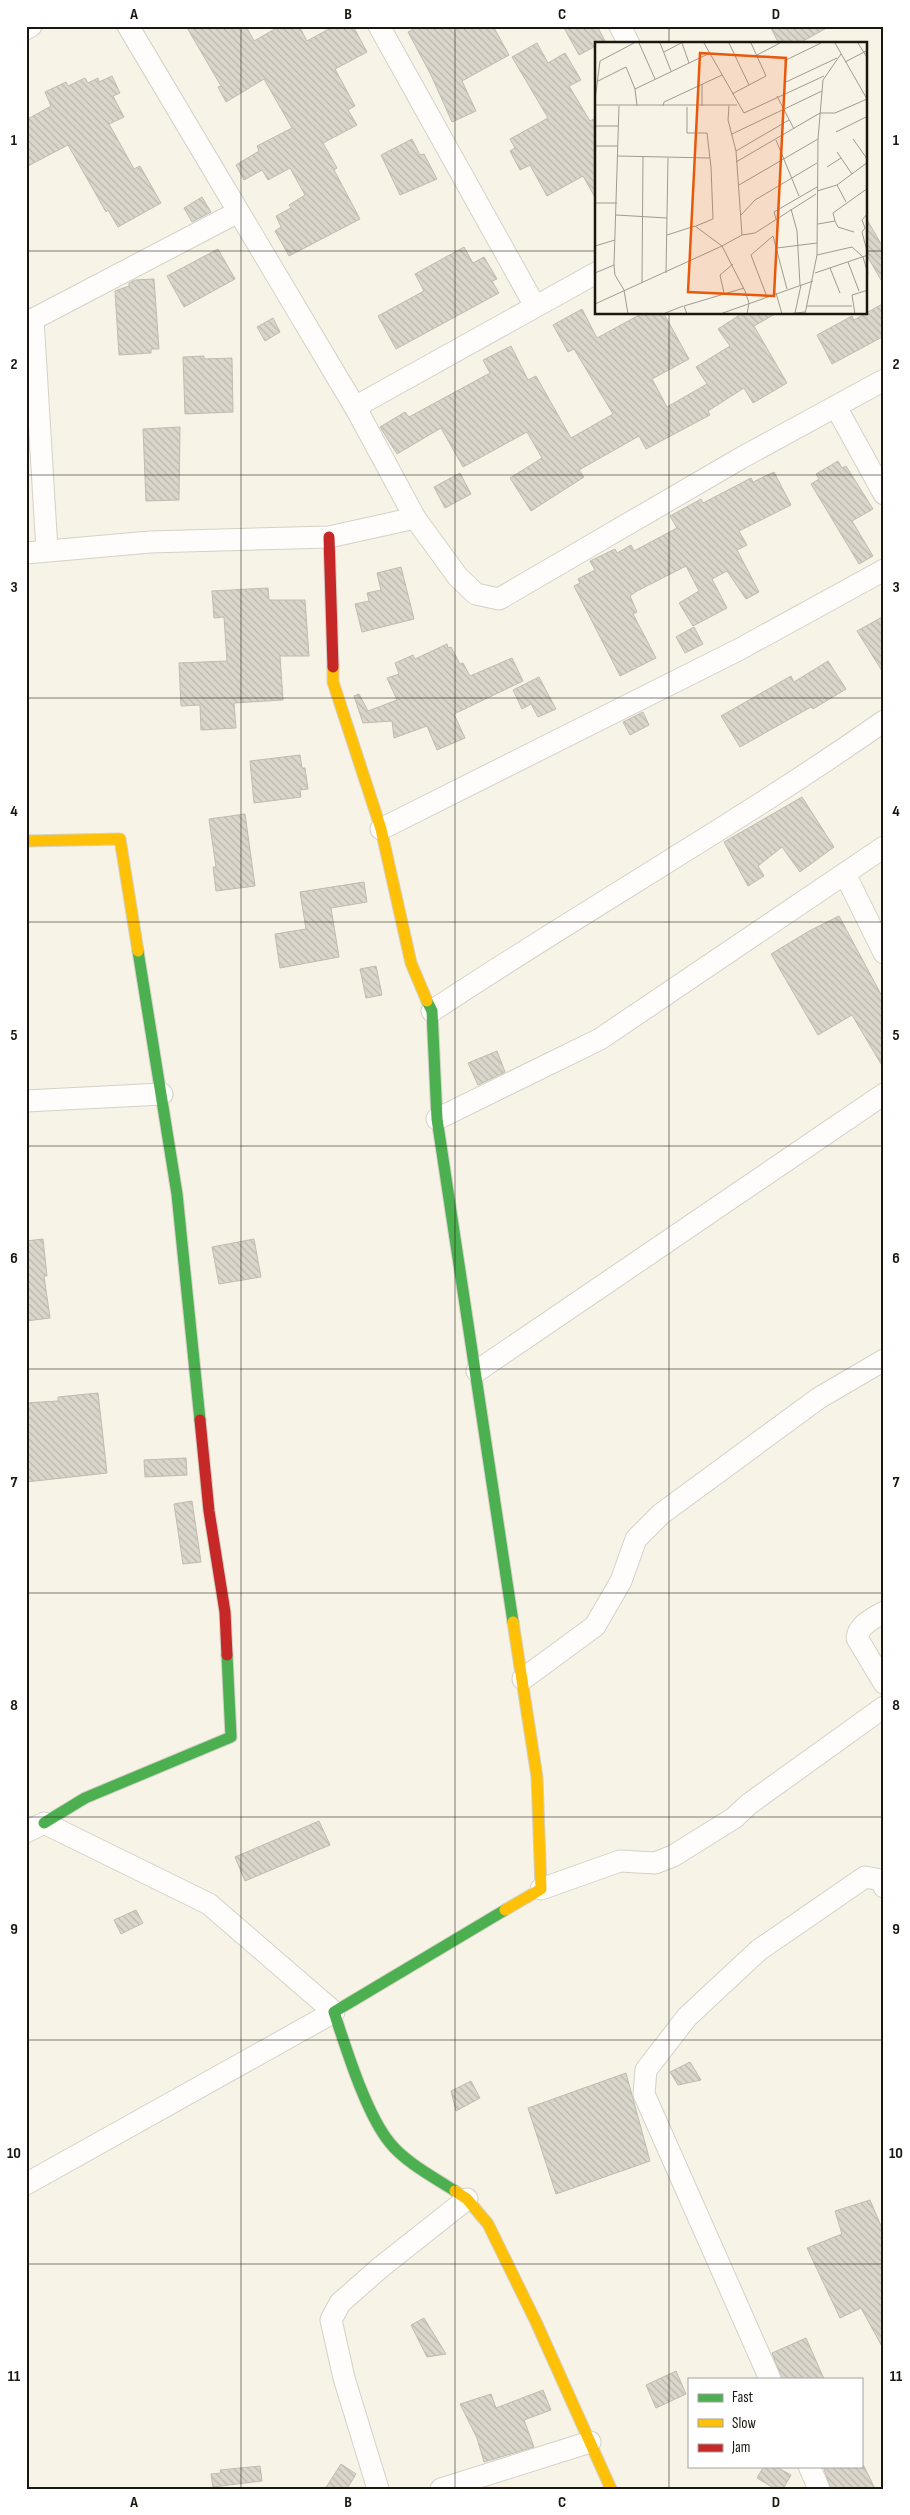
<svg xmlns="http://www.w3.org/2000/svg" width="910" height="2515" font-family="'Sofia Sans Condensed',sans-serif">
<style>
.building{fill:url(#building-back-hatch);stroke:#c0bcb3}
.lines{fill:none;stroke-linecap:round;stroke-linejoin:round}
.street-casing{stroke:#d4d1c7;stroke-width:23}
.fast-casing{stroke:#d4d1c7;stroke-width:13}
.slow-casing{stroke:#d4d1c7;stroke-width:13}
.jam-casing{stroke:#d4d1c7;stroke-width:13}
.street{stroke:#fefdfb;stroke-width:21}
.fast{stroke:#4caf50;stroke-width:11}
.slow{stroke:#ffc107;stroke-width:11}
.jam{stroke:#c62828;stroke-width:11}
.grid{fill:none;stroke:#19170f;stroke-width:1;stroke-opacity:0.55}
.inset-road{fill:none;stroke:#9f9b91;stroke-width:1}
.view{fill:#e8590c;fill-opacity:0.15;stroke:#e8590c;stroke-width:2.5}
.inset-edge{fill:none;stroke:#19170f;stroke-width:2.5}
.neatline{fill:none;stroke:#19170f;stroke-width:2}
.grid-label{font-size:16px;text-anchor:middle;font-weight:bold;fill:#19170f}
</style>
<defs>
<pattern id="building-back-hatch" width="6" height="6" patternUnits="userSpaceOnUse" patternTransform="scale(1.25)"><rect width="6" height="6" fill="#dbd6cc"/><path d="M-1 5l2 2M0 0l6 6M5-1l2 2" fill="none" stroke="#bbb7ae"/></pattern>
</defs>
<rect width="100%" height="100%" fill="#f8f3e7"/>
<g class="building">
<path d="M 186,26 L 246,26 L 254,41 L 280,26 L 299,26 L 307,41 L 334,26 L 353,26 L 367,52 L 335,69 L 355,106 L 348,110 L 357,125 L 323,143 L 337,168 L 334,170 L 360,219 L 289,256 L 275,231 L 281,227 L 276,216 L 291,208 L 289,205 L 305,195 L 290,168 L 268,180 L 262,170 L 244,180 L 236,165 L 259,151 L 257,146 L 292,128 L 264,79 L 226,102 L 218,87 L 221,86 Z"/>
<path d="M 419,26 L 493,26 L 509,55 L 462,81 L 476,111 L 452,122 L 431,75 L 408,32 Z"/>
<path d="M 563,26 L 597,26 L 605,41 L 579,55 Z"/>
<path d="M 770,26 L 830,26 L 798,44 L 779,44 Z"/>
<path d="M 537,43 L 548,63 L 565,53 L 581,80 L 569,86 L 590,121 L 596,118 L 596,199 L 583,176 L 547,196 L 530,165 L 520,170 L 510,151 L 515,148 L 510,139 L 548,118 L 512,57 Z"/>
<path d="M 112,76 L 120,93 L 113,96 L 124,117 L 109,124 L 134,169 L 140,166 L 161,203 L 118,227 L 108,210 L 106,212 L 68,145 L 26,167 L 26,120 L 51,106 L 45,92 L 66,82 L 68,86 L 85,78 L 88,83 L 98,78 L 99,82 Z"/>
<path d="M 412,139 L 420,155 L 424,154 L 437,179 L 400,195 L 381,155 Z"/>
<path d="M 202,197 L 211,212 L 192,222 L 184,208 Z"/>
<path d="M 866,218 L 884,249 L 884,285 L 866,254 Z"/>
<path d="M 464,247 L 473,263 L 484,257 L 497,279 L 492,281 L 499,293 L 396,349 L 378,316 L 424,291 L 415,274 Z"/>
<path d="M 218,249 L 235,279 L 184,307 L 167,276 Z"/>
<path d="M 154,279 L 159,349 L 151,349 L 151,353 L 119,355 L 115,291 L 129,286 L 129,283 L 135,280 Z"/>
<path d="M 884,303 L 884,336 L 832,364 L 817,335 L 852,316 L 854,320 Z"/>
<path d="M 582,309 L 597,338 L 641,314 L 664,314 L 689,359 L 652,379 L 667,407 L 707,384 L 696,367 L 730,346 L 718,329 L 741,314 L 775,314 L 754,326 L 787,383 L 753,403 L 744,388 L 708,411 L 710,415 L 646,449 L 639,436 L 579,470 L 584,477 L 531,511 L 510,478 L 542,458 L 527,432 L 463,467 L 441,428 L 397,454 L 380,427 L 405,412 L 409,417 L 490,373 L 483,360 L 511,346 L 528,380 L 536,376 L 571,438 L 613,414 L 574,349 L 568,352 L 553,325 Z"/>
<path d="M 273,318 L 280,332 L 265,341 L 257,327 Z"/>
<path d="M 204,356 L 204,359 L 232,358 L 233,412 L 185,414 L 183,357 Z"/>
<path d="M 180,427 L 179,500 L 146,501 L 143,429 Z"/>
<path d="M 838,461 L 842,468 L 846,466 L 873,509 L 852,521 L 873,556 L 859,564 L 811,484 L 819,479 L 816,474 Z"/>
<path d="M 774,472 L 791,505 L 739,531 L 747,545 L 737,550 L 759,592 L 746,599 L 727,571 L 712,579 L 727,608 L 693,626 L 679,603 L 699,591 L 686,566 L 637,591 L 630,596 L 637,612 L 633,614 L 656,658 L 620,676 L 574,586 L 580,583 L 578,579 L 595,570 L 590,561 L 615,549 L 617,553 L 631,545 L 634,551 L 677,528 L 670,516 L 701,499 L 703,503 L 751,478 L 753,482 Z"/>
<path d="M 460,473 L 471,494 L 445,508 L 434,487 Z"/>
<path d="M 401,567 L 414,619 L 362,632 L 355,604 L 369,601 L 367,593 L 381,590 L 377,573 Z"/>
<path d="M 268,588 L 269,600 L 305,600 L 309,656 L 280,656 L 283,700 L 234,703 L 236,728 L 201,730 L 200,705 L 181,706 L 179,663 L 227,661 L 224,617 L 214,618 L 212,591 Z"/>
<path d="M 884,616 L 884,674 L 857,631 Z"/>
<path d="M 694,627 L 703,644 L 685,653 L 676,637 Z"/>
<path d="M 447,644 L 448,648 L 451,647 L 460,664 L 463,663 L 470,676 L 512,658 L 523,681 L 454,714 L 465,738 L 437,750 L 427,726 L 394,738 L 392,721 L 363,723 L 354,696 L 359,694 L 368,711 L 397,700 L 387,678 L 399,674 L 395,663 L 413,655 L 415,659 Z"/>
<path d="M 828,661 L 846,689 L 813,709 L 811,707 L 740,747 L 721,716 L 791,676 L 794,682 Z"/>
<path d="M 539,677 L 556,709 L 538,717 L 531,704 L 522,709 L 513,690 Z"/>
<path d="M 643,712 L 649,725 L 630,735 L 623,722 Z"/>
<path d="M 300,755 L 302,768 L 305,768 L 308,789 L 300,790 L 301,797 L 254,803 L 250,761 Z"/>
<path d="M 802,797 L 834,847 L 800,872 L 782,847 L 758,866 L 764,876 L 748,886 L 724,842 Z"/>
<path d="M 245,814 L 255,886 L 216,891 L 213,867 L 216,867 L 209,819 Z"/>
<path d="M 364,882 L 367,902 L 331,908 L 339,957 L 280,968 L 275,934 L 306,929 L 300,892 Z"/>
<path d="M 839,916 L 884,1000 L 884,1069 L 852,1015 L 818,1035 L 771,954 L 809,931 Z"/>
<path d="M 376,966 L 382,995 L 366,998 L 360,969 Z"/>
<path d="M 497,1051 L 505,1072 L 478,1085 L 468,1063 Z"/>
<path d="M 43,1239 L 47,1276 L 44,1276 L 50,1318 L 26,1321 L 26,1241 Z"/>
<path d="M 254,1239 L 261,1277 L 219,1284 L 212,1247 Z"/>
<path d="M 98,1393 L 107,1473 L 26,1482 L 26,1403 L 58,1401 L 58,1397 Z"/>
<path d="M 186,1458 L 187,1475 L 145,1477 L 144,1460 Z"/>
<path d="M 192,1501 L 201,1562 L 183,1564 L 174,1504 Z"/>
<path d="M 319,1821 L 330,1845 L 245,1881 L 235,1857 Z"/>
<path d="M 136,1910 L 143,1923 L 121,1934 L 114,1920 Z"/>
<path d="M 690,2062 L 701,2080 L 678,2085 L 670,2072 Z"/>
<path d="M 626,2073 L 650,2161 L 556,2194 L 528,2108 Z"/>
<path d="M 471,2081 L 480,2098 L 456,2111 L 451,2091 Z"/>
<path d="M 870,2200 L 884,2233 L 884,2350 L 861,2308 L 840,2318 L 807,2248 L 842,2234 L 835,2211 Z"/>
<path d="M 424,2318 L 446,2354 L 427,2357 L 411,2325 Z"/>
<path d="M 806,2338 L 824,2379 L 782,2379 L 772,2353 Z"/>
<path d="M 676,2371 L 686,2394 L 656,2408 L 646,2385 Z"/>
<path d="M 543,2390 L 551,2410 L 524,2420 L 534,2447 L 484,2462 L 477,2438 L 460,2404 L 491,2394 L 496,2408 Z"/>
<path d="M 341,2464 L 356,2474 L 347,2489 L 325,2489 Z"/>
<path d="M 260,2466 L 262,2481 L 213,2487 L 211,2474 L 221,2473 L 220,2470 Z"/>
<path d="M 764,2466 L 775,2466 L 791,2475 L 783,2489 L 775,2489 L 757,2478 Z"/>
<path d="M 823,2466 L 864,2466 L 875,2489 L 831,2489 Z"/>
</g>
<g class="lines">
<g class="street-casing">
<g id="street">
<path d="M 128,26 L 359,414 L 415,518 L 458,577 L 476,594 L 499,599 L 741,458 L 884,380"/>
<path d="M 379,26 L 535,306"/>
<path d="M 620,26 L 629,44"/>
<path d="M 26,29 L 31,26"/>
<path d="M 33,319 L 47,550"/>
<path d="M 26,323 L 238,212"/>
<path d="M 355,407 L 596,273"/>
<path d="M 836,407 L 884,494"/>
<path d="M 26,553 L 150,542 L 329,537 L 415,518"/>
<path d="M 381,829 L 740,649 L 884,570"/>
<path d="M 845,874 L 884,953"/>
<path d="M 432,1011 C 581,912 737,824 884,721"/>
<path d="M 26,1101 L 162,1094"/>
<path d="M 437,1119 L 600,1039 L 884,847"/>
<path d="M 477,1371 L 884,1094"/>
<path d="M 884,1612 C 874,1618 858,1625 857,1638 L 884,1683"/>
<path d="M 523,1679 L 595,1626 L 621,1581 L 636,1539 L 661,1514 L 819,1398 L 884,1360"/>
<path d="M 26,1832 L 44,1823 L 209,1904 L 334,2012 L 26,2184"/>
<path d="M 541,1889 L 620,1861 L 655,1863 L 673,1856 L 734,1818 L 749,1804 L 884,1707"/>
<path d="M 770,2379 L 644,2094 L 646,2070 L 687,2017 L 759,1950 L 865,1877 L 881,1880 L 884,1887"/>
<path d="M 809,2466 L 819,2489"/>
<path d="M 378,2489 L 344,2378 L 331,2320 L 340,2303 L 381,2267 L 467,2199"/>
<path d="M 441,2489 L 590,2442"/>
</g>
</g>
<g class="fast-casing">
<g id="fast">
<path d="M 138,951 L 177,1194 L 200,1420"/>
<path d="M 427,1001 L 432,1011 L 437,1119 L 513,1622"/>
<path d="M 44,1823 L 85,1798 L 231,1737 L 227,1655"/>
<path d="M 455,2191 C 435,2178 405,2162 390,2143 C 366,2114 346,2048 334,2012 L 505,1910"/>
</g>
</g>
<g class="slow-casing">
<g id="slow">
<path d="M 333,667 L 333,682 L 381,829 L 411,963 L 427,1001"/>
<path d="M 26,841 L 120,839 L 138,951"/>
<path d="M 505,1910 L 541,1889 L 537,1777 L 513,1622"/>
<path d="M 455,2191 L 467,2199 L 488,2224 L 536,2322 L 611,2489"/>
</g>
</g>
<g class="jam-casing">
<g id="jam">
<path d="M 329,537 L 333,667"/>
<path d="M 200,1420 L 209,1511 L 225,1612 L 227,1655"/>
</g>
</g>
<use href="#street" class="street"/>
<use href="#fast" class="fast"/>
<use href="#slow" class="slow"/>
<use href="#jam" class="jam"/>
</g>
<path class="grid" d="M 241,26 L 241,2489M 455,26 L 455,2489M 669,26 L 669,44M 26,251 L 596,251M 866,251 L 884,251M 669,314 L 669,2489M 26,475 L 884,475M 26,698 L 884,698M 26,922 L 884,922M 26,1146 L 884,1146M 26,1369 L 884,1369M 26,1593 L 884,1593M 26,1817 L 884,1817M 26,2040 L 884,2040M 26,2264 L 884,2264"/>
<g transform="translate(595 42)">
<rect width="272" height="272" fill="#f8f3e7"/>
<path class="inset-road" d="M 44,1 L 60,37M 65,1 L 76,29M 87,1 L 94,21M 109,1 L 149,71 L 229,34M 134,1 L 154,43M 240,1 L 272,57M 263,1 L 273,17M 69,10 L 86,1M 162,13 L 185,1M 189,19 L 226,1M 250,20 L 273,8M 3,39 L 31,25 L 40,47 L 42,64M 191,40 L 242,16M 107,42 L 107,64M 40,47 L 115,11M 137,52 L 171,34 L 156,1M 182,54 L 199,87M 0,58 L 5,19 L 39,1M 0,63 L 142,63M 24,64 L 19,223 L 20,233 L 29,248 L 33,272M 68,64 L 69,60 L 127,33M 134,64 L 133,78 L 141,109 L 147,193 L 127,204 L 150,249 L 154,261 L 152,272M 92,65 L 92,91 L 112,91 L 116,125 L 118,177 L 101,184M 0,84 L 23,84M 241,90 L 273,74M 137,92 L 227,49M 258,97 L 273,118M 181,98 L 204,154M 0,104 L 23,104M 141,109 L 194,78M 242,110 L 257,132M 23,114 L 115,116M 141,120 L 225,71 L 240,71 L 272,57M 232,125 L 246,116M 144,143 L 223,97M 222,149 L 242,143M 251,160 L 242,143 L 273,120M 0,161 L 22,161M 196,167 L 202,189 L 205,243M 273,171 L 267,178 L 270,186 L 267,190 L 273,213M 21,173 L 72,176M 146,173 L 160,158 L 222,121M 181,177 L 179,170 L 222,145M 240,179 L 243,185 L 259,190M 223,182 L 240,179 L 238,171 L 273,146M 147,193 L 160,191 L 221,152M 0,204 L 20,198M 182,206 L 222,201M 222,213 L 257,205 L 268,215M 268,215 L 273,232M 253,220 L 264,249M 235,226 L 245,251M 0,231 L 19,223M 71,231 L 73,116M 220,231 L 273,213M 47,241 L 48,115M 129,251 L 125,233 L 138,222M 181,251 L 187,272M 172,255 L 156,213 L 178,194 L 192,247M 0,262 L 127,204 L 100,184 L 72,193M 212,264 L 257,264M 200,271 L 206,243M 68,272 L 88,264M 92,272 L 89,264 L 149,246M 125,272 L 218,239M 192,272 L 210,270M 210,272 L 222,213 L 223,97 L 228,38 L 246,12M 260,272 L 257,253 L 273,248"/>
<path class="view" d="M 105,11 L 191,16 L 179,254 L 93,250 Z"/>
<rect width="272" height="272" class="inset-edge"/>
</g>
<rect width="910" height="2515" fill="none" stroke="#ffffff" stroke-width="55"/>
<rect x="688" y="2378" width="175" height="90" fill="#ffffff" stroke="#a3a29f"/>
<rect x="698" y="2394" width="25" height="8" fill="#4caf50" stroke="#a3a29f"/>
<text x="732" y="2402" font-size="15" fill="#19170f">Fast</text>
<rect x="698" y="2419" width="25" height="8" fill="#ffc107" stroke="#a3a29f"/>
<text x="732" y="2428" font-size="15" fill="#19170f">Slow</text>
<rect x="698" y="2444" width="25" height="8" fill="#c62828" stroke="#a3a29f"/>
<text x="732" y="2452" font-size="15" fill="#19170f">Jam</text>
<rect x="28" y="28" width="854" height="2460" class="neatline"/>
<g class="grid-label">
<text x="134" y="19">A</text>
<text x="348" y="19">B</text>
<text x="562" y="19">C</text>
<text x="776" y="19">D</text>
<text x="14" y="145">1</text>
<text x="896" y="145">1</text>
<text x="14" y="369">2</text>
<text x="896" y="369">2</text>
<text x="14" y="592">3</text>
<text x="896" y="592">3</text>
<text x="14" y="816">4</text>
<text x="896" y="816">4</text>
<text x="14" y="1040">5</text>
<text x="896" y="1040">5</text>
<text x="14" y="1263">6</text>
<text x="896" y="1263">6</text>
<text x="14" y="1487">7</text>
<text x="896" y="1487">7</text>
<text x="14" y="1710">8</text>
<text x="896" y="1710">8</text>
<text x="14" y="1934">9</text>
<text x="896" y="1934">9</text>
<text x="14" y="2158">10</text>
<text x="896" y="2158">10</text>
<text x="14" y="2381">11</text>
<text x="896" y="2381">11</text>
<text x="134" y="2507">A</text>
<text x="348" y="2507">B</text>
<text x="562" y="2507">C</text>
<text x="776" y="2507">D</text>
</g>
</svg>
